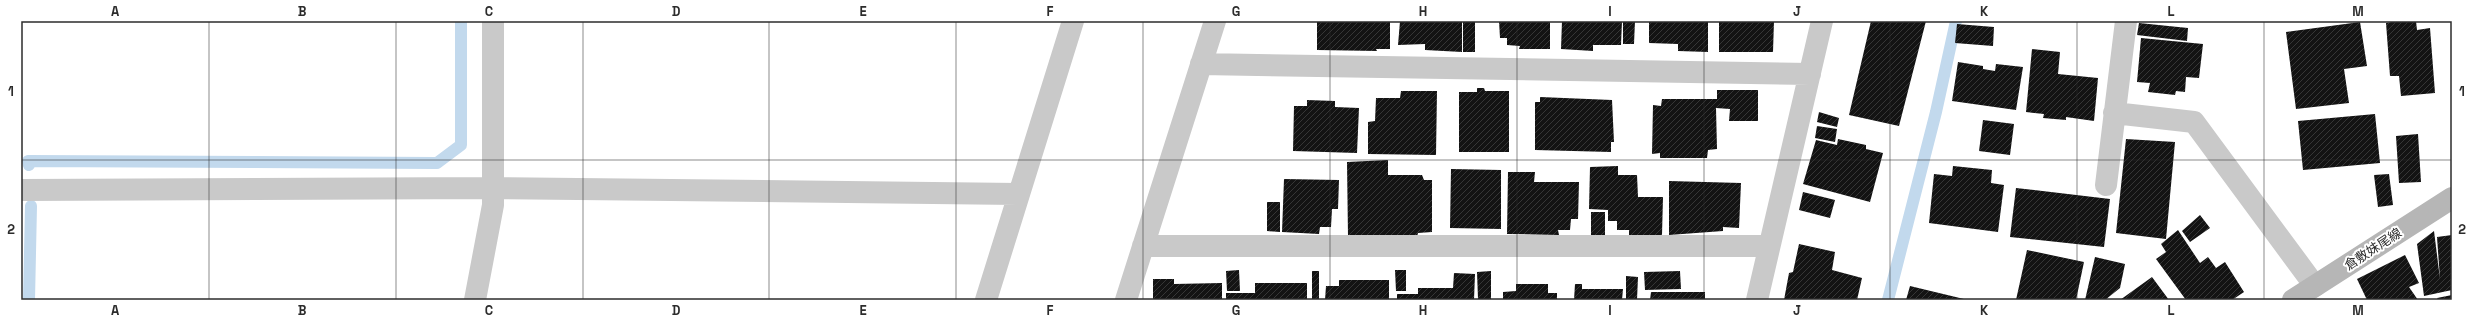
<svg xmlns="http://www.w3.org/2000/svg" width="2473" height="321" font-family="'Space Grotesk','Noto Sans JP',sans-serif">
<style>
.lines{fill:none;stroke-linecap:round;stroke-linejoin:round}
.stream{stroke:#c2d9ed;stroke-width:12}
.building{fill:url(#building-hatch)}
.street{stroke:#c9c9c9;stroke-width:22}
.secondary{stroke:#b6b6b6;stroke-width:22}
.grid{fill:none;stroke:#2c2c2c;stroke-width:1;stroke-opacity:0.55}
.labels{text-anchor:middle;dominant-baseline:central;stroke-width:4;stroke-linejoin:round;paint-order:stroke}
.street-label{font-size:13px;fill:#2c2c2c;stroke:#fff}
.neatline{fill:none;stroke:#2c2c2c;stroke-width:1.5}
.grid-label{font-size:13px;text-anchor:middle;font-weight:bold;fill:#2c2c2c}
</style>
<defs>
<pattern id="building-hatch" width="6" height="6" patternUnits="userSpaceOnUse"><rect width="6" height="6" fill="#131313"/><path d="M-1 1l2-2M0 6l6-6M5 7l2-2" fill="none" stroke="#363636"/></pattern>
</defs>
<rect width="100%" height="100%" fill="#fff"/>
<g class="lines">
<path class="stream" d="M29,165L28,161L437,163L461,145V21
M29,300L31,206
M1888,300L1936,112L1956,21"/>
</g>
<path class="building" d="M1317,21H1390V49H1376L1377,51L1317,50Z
M1400,21H1462V52L1425,50V44L1398,45Z
M1463,21H1475V52H1463Z
M1499,21H1550V49H1519L1520,46L1507,45V38H1500Z
M1562,21H1622L1621,45H1593V51L1561,49Z
M1623,21H1635L1634,44H1623Z
M1649,21H1708V52L1678,51V44L1649,43Z
M1719,21H1774L1773,52H1719Z
M1871,21H1926L1899,126L1849,115Z
M2396,21H2416L2417,30L2430,28L2435,93L2401,96L2399,76H2390L2386,23Z
M2360,22L2367,66L2344,69L2349,103L2296,109L2286,32Z
M2139,23L2188,28L2187,41L2137,35Z
M1957,24L1994,27L1993,46L1955,43Z
M2141,38L2203,44L2199,78L2186,77L2185,92L2176,91L2175,95L2148,92L2150,83L2137,82Z
M2032,49L2060,52L2058,74L2098,78L2094,121L2066,117V120L2043,118L2044,114L2026,112Z
M1958,62L1983,66V69L1995,71L1996,64L2023,67L2016,110L1952,101Z
M1477,88H1484L1485,91H1509V152H1459V92H1477Z
M1717,90H1758V121H1729L1730,109L1716,108L1717,149L1708,150L1707,158H1660V153L1652,154L1653,105L1661,106L1662,99H1717Z
M1401,91H1437L1436,155L1368,154V122L1375,121L1376,98H1400Z
M1540,97L1612,100L1614,142H1611V152L1535,150V102H1540Z
M1307,100L1335,101V107L1359,108L1357,153L1293,151L1294,106H1307Z
M1819,112L1839,118L1837,127L1817,122Z
M2375,114L2380,163L2303,170L2298,121Z
M1983,120L2014,124L2010,155L1979,151Z
M1817,126L1837,129L1835,142L1815,138Z
M2418,134L2421,182L2399,183L2396,136Z
M1838,139L1866,145V149L1883,153L1870,202L1803,184L1816,140L1837,145Z
M2126,139L2175,142L2166,239L2116,233Z
M1388,160V175H1422L1424,180H1432V232L1418,233L1417,237H1348L1347,162Z
M1618,166V175H1637L1638,197H1663L1662,235H1629V230H1617V221H1608V210L1589,209L1590,167Z
M1953,166L1992,170L1991,183L2004,185L1998,232L1929,223L1934,174L1952,176Z
M1451,169L1501,170V229L1450,228Z
M1508,172H1535L1534,182H1579L1578,219H1571L1570,230H1558L1559,235L1507,234Z
M2389,174L2393,205L2378,207L2374,175Z
M1284,179L1339,180L1338,209H1332L1331,227H1320L1319,234L1282,232Z
M1669,181L1741,183L1739,228L1723,227V231L1669,235Z
M2016,188L2110,199L2104,247L2010,237Z
M1803,192L1835,200L1830,218L1799,210Z
M1267,202H1280V232L1267,231Z
M1591,212H1605V236H1591Z
M2200,215L2210,228L2190,242L2182,231Z
M2178,230L2200,263L2208,257L2216,268L2225,262L2244,292L2232,300H2186L2156,259L2166,252L2161,244Z
M2434,231L2440,279L2437,237L2452,235V290L2424,296L2417,244Z
M1799,244L1835,252L1832,270L1862,278L1857,300H1784L1789,273L1793,272Z
M2027,250L2084,262L2076,300H2016Z
M2405,255L2419,283L2409,287L2418,300H2367L2357,279Z
M2095,257L2125,264L2120,288L2105,300H2085Z
M1239,270L1240,291H1227L1226,271Z
M1395,270H1406V291H1396Z
M1312,271H1319V300H1312Z
M1491,271V299H1478L1477,272Z
M1680,271L1681,289L1645,290L1644,272Z
M1454,273L1475,274L1474,300H1397V294H1418V288H1453Z
M1626,276L1638,277L1637,300H1626Z
M2152,277L2169,300H2120Z
M1153,279H1174V284L1222,283V300H1153Z
M1339,280H1389V300H1325L1326,286H1339Z
M1255,283H1307V300H1226V293H1255Z
M1516,284H1548V293H1557V300H1503V292L1516,291Z
M1575,284H1582V289H1623L1622,300H1574Z
M1910,286L1964,299V300H1906Z
M1651,292H1705V300H1650Z
M2452,295V300H2438L2437,298Z"/>
<g class="lines">
<path class="street" d="M1201,64L1810,74
M2114,113L2194,122L2315,286
M2106,185L2126,21
M21,190L493,188L1019,194
M1143,246H1769
M475,300L493,205V21
M986,300L1073,21
M1126,300L1215,21
M1757,300L1822,21"/>
<path class="secondary" d="M2293,300L2452,198"/>
</g>
<path class="grid" d="M209,21V300M396,21V300M583,21V300M769,21V300M956,21V300M1143,21V300M1330,21V300M1517,21V300M1704,21V300M1890,21V300M2077,21V300M2264,21V300M21,160H2452"/>
<g class="labels">
<g class="street-label">
<text transform="translate(2373 249) rotate(-33)">倉敷妹尾線</text>
</g>
</g>
<rect width="2473" height="321" fill="none" stroke="#ffffff" stroke-width="44"/>
<rect x="22" y="22" width="2429" height="277" class="neatline"/>
<g class="grid-label">
<text x="115" y="16">A</text>
<text x="302" y="16">B</text>
<text x="489" y="16">C</text>
<text x="676" y="16">D</text>
<text x="863" y="16">E</text>
<text x="1050" y="16">F</text>
<text x="1236" y="16">G</text>
<text x="1423" y="16">H</text>
<text x="1610" y="16">I</text>
<text x="1797" y="16">J</text>
<text x="1984" y="16">K</text>
<text x="2171" y="16">L</text>
<text x="2358" y="16">M</text>
<text x="11" y="96">1</text>
<text x="2462" y="96">1</text>
<text x="11" y="234">2</text>
<text x="2462" y="234">2</text>
<text x="115" y="315">A</text>
<text x="302" y="315">B</text>
<text x="489" y="315">C</text>
<text x="676" y="315">D</text>
<text x="863" y="315">E</text>
<text x="1050" y="315">F</text>
<text x="1236" y="315">G</text>
<text x="1423" y="315">H</text>
<text x="1610" y="315">I</text>
<text x="1797" y="315">J</text>
<text x="1984" y="315">K</text>
<text x="2171" y="315">L</text>
<text x="2358" y="315">M</text>
</g>
</svg>
